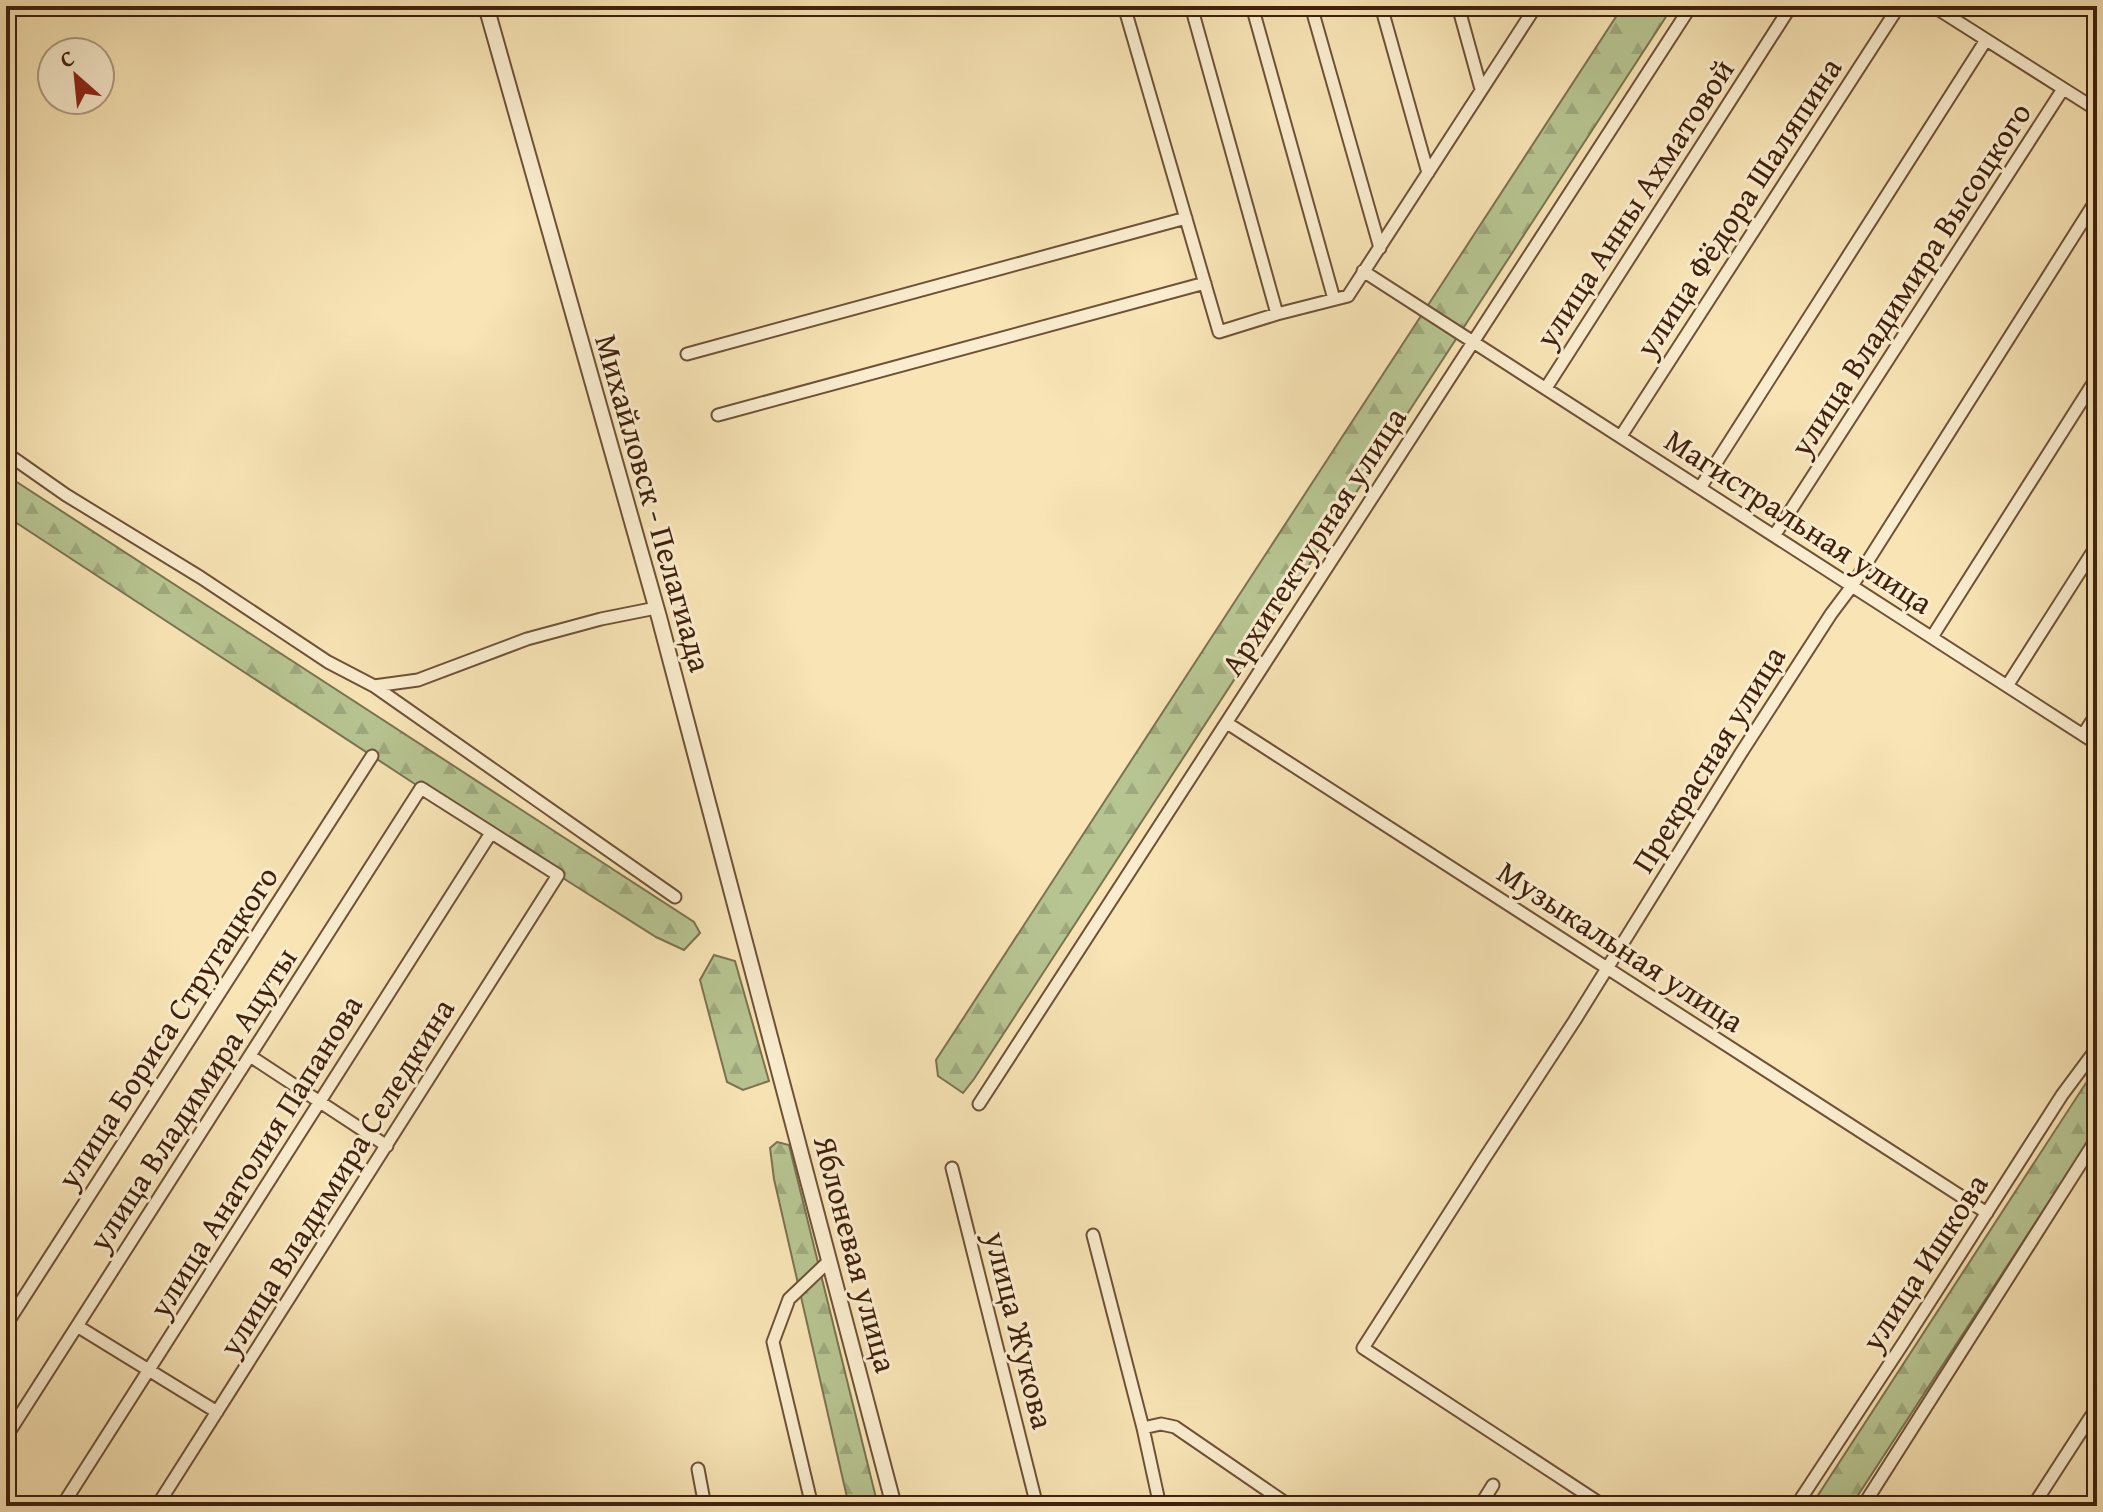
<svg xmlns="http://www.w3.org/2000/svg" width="2103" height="1512" font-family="'Gentium Book Plus',serif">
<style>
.forest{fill:url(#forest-firs);stroke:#7c7250;stroke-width:2}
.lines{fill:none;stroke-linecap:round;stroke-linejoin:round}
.minor-casing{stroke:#6e5137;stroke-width:15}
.tertiary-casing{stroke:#6e5137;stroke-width:18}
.minor{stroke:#faedcf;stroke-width:11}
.tertiary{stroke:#faedcf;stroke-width:14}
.labels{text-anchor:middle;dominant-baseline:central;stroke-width:6;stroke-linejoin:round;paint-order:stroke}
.street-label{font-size:32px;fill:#40200d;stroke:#faedcf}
</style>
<defs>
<pattern id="forest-firs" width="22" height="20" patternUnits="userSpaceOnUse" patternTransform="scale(2)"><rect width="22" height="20" fill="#b7c592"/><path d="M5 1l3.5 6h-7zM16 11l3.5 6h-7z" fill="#9ea97d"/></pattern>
</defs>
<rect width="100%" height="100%" fill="#f8e4b5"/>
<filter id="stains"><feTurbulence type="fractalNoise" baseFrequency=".0025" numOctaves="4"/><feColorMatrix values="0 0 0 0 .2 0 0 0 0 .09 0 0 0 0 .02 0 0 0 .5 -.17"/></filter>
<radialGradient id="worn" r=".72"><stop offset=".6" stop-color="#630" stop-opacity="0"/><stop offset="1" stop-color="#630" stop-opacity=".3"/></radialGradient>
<path class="forest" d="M1623,6H1673L974,1079L963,1093L938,1076L936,1060Z
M6,475L694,922L700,933L684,950L656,937L421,788L6,516Z
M714,955L735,961L769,1081L743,1090L727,1082L700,980Z
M2097,1066V1128L1851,1506H1811Z
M777,1142L789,1145L878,1506H849L774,1179L770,1148Z"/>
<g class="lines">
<g class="minor-casing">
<path id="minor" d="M1124,6L1219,332L1277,314L1348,296L1536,6
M1191,6L1277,314
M1252,6L1334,299
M1311,6L1380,248
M1381,6L1428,173
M1458,6L1481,89
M1933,6L2097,110
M1363,271L2097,744
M687,354L1186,218
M1546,388L1791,6
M718,415L1205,283
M1621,436L1899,6
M6,453L66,495L200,577L328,662L374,686L418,680L527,639L601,619L656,608
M1700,488L1986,40
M1774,536L2063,89
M1932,637L2097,377
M374,686L675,897
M2007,686L2097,545
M1227,723L1987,1213
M2083,735L2097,713
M250,1056L387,1146
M979,1104L1691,6
M952,1168L1037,1506
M1093,1235L1143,1428L1160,1506
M6,1325L372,756
M77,1326L217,1412
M1143,1428L1161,1424L1175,1427L1290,1506
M6,1437L421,788L558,875L157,1506
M698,1469L705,1506
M62,1506L491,833
M812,1506L773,1342L789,1299L829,1261
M1480,1506L1493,1485
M1604,1506L1363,1348L1482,1162L1575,1020L1741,753L1831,614L1852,586L2097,199
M1796,1506L1904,1342L2062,1095L2097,1048
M1863,1506L2097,1138
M2033,1506L2097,1407"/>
</g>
<g class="tertiary-casing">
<path id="tertiary" d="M486,6L659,617L894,1506"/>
</g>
<use href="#minor" class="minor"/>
<use href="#tertiary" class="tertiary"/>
</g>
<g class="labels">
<g class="street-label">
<text transform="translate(1634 203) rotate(-57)">улица Анны Ахматовой</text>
<text transform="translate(1738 207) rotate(-57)">улица Фёдора Шаляпина</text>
<text transform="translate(1910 279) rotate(-57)">улица Владимира Высоцкого</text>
<text transform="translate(654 503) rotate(74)">Михайловск - Пелагиада</text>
<text transform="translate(1799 521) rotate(33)">Магистральная улица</text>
<text transform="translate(1313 541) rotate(-57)">Архитектурная улица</text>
<text transform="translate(1708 759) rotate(-58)">Прекрасная улица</text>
<text transform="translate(1621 946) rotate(33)">Музыкальная улица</text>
<text transform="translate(167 1027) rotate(-57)">улица Бориса Стругацкого</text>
<text transform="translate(192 1099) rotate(-57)">улица Владимира Ацуты</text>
<text transform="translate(255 1156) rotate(-58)">улица Анатолия Папанова</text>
<text transform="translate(336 1177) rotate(-58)">улица Владимира Селедкина</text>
<text transform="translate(856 1254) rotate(75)">Яблоневая улица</text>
<text transform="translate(1924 1262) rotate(-57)">улица Ишкова</text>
<text transform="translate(1020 1330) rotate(76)">улица Жукова</text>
</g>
</g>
<rect width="2103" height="1512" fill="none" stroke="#f8e4b5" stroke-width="32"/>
<rect x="8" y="8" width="2087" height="1496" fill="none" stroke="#40200d" stroke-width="4"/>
<rect x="16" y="16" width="2071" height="1480" fill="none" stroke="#40200d" stroke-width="2"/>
<g transform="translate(76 76) rotate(333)"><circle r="38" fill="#faedcf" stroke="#b09b81" stroke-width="2"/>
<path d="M0-6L14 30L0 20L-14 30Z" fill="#8f2418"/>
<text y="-12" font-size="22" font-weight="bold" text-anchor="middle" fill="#40200d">С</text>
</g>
<rect width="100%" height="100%" filter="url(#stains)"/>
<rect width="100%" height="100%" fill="url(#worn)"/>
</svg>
